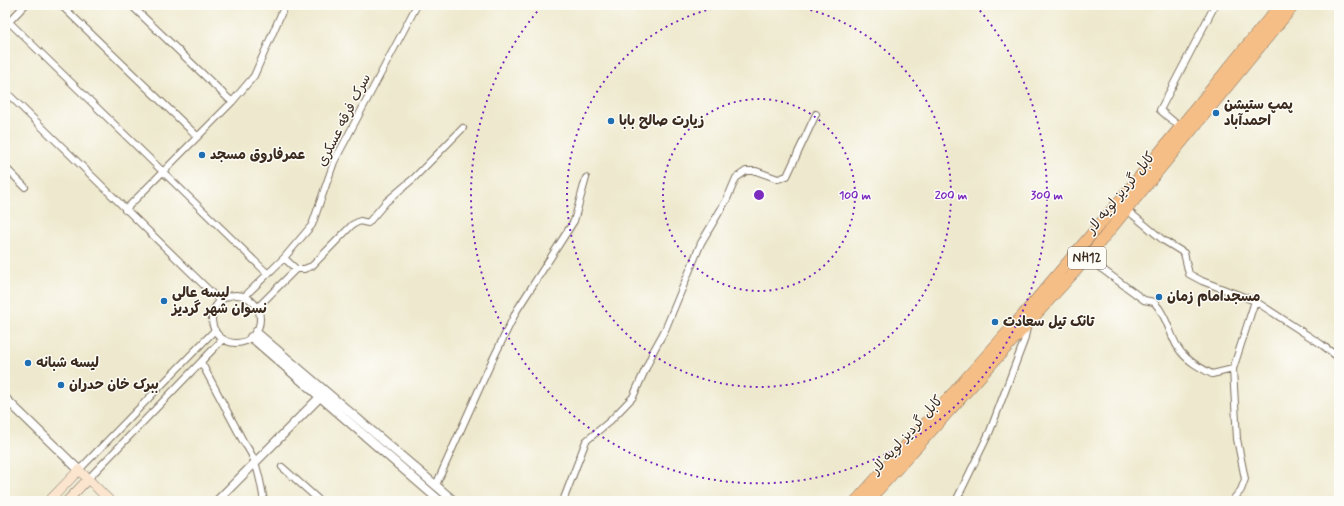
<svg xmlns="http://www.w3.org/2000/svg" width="1344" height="506" font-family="Mynerve,'Playpen Sans Arabic',sans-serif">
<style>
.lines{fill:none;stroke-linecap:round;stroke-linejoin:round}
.minor-casing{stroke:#7a6d5c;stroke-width:8}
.tertiary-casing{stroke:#7a6d5c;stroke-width:10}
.secondary-casing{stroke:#7a6d5c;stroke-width:10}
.trunk-casing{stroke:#7a6d5c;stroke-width:12}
.minor{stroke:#fff;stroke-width:6}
.tertiary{stroke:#fff;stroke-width:8}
.secondary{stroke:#fbe5cf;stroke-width:9}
.trunk{stroke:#f6be87;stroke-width:11}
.ring{fill:none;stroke:#7b2cbf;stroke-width:2;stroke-dasharray:2 4}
.poi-dot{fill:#1f6fb2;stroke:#fdfcf7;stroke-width:1.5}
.labels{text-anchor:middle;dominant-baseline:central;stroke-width:3;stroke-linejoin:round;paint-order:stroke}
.shield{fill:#fdfcf7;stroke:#75695f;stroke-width:1}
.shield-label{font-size:13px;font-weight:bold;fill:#3b2a1e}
.poi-label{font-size:14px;font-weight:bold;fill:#3b2a1e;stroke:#fdfcf7;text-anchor:start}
.street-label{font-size:14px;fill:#3b2a1e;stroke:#fdfcf7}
.centre{fill:#7b2cbf;stroke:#fdfcf7;stroke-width:2}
.ring-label{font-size:12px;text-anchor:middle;font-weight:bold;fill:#7b2cbf;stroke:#fdfcf7;stroke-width:3;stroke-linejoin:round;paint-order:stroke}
</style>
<rect width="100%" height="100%" fill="#fdfcf7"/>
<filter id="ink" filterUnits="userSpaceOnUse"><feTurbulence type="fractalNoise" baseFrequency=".025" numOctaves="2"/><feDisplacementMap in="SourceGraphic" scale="8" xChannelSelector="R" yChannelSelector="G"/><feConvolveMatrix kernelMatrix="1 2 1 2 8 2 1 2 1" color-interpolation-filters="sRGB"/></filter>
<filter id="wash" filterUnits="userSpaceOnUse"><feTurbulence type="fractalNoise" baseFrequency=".012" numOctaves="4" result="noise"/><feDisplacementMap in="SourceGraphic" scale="16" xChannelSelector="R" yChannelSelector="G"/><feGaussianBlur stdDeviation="0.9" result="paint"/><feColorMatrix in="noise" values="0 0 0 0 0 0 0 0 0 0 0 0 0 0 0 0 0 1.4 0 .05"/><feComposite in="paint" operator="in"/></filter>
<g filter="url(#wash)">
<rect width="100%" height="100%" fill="#eee9ce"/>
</g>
<g filter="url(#ink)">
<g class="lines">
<g class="minor-casing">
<path id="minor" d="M61,5L197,136
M131,5L232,102
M5,18L268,274
M5,26L25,5
M5,91L220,301
M1180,127L1160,110L1215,5
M5,167L25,187
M125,210L232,102L254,76L285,5
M1127,210L1163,240L1184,253L1189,274L1202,281L1255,301L1321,344L1339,358
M1087,258L1144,300L1154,302C1169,318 1170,339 1181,352C1189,362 1201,368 1212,374L1233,369
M296,269H304L312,266L352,225L360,221L368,223L386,202L414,178L463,128
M212 319a24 24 0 1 1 48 0a24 24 0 1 1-48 0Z
M244,297L284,258L312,225L334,162L417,5
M257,308L296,269L284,258
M201,362L243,441C257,459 260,479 264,501
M282,467L320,501
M79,470L215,330
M88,479L223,339
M436,485L490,365L517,310L574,221L586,178
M563,501L586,441L610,421L633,397L654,350L665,330L701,243L727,199L736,178L746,171H756L778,179L787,176L816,114
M956,501L990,431L1024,341L1027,328
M1232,501L1241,490L1245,479L1237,439L1233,369L1255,301"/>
</g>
<g class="tertiary-casing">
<path id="tertiary" d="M256,332L454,501
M251,337L440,501
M5,398L79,470
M217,501L320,397"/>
</g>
<g class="secondary-casing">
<path id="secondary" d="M49,501L79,470L110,501
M67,501L88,479"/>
</g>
<g class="trunk-casing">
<path id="trunk" d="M856,501L1023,315L1123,197L1280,5
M868,501L1087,258L1294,5"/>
</g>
<use href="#minor" class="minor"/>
<use href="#tertiary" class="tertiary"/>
<use href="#secondary" class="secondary"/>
<use href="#trunk" class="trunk"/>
</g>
</g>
<g class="ring">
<circle cx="759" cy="195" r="96"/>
<path d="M787 5A192 192 0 1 1 731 5"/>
<path d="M976 6A288 288 0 1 1 542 6"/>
</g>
<g class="poi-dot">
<circle cx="1216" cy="113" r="4"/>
<circle cx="611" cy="121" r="4"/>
<circle cx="202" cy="155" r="4"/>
<circle cx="1159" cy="297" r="4"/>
<circle cx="164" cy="301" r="4"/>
<circle cx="995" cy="322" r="4"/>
<circle cx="28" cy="363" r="4"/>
<circle cx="61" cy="385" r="4"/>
</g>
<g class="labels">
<rect class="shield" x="1068" y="247" width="38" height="22" rx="3"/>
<g class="shield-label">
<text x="1087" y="258">NH12</text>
</g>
<g class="poi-label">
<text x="1224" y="105">پمپ ستیشن<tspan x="1224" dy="16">احمدآباد</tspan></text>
<text x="619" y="121">زیارت صالح بابا</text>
<text x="210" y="155">عمرفاروق مسجد</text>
<text x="172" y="293">لیسه عالی<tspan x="172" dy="16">نسوان شهر گردیز</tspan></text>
<text x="1167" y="297">مسجدامام زمان</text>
<text x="1003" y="322">تانک تیل سعادت</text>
<text x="36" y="363">لیسه شبانه</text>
<text x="69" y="385">ببرک خان حدران</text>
</g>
<g class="street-label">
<text transform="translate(344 120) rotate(-63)">سرک فرقه عسکری</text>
<text transform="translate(1121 193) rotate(-51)">کابل گردیز لویه لار</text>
<text transform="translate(907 435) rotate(-48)">کابل گردیز لویه لار</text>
</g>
</g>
<circle cx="759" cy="195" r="6" class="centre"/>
<g class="ring-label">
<text x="855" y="199">100 m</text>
<text x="951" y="199">200 m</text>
<text x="1047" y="199">300 m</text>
</g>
<rect width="1344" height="506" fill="none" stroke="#fdfcf7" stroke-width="20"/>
</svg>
